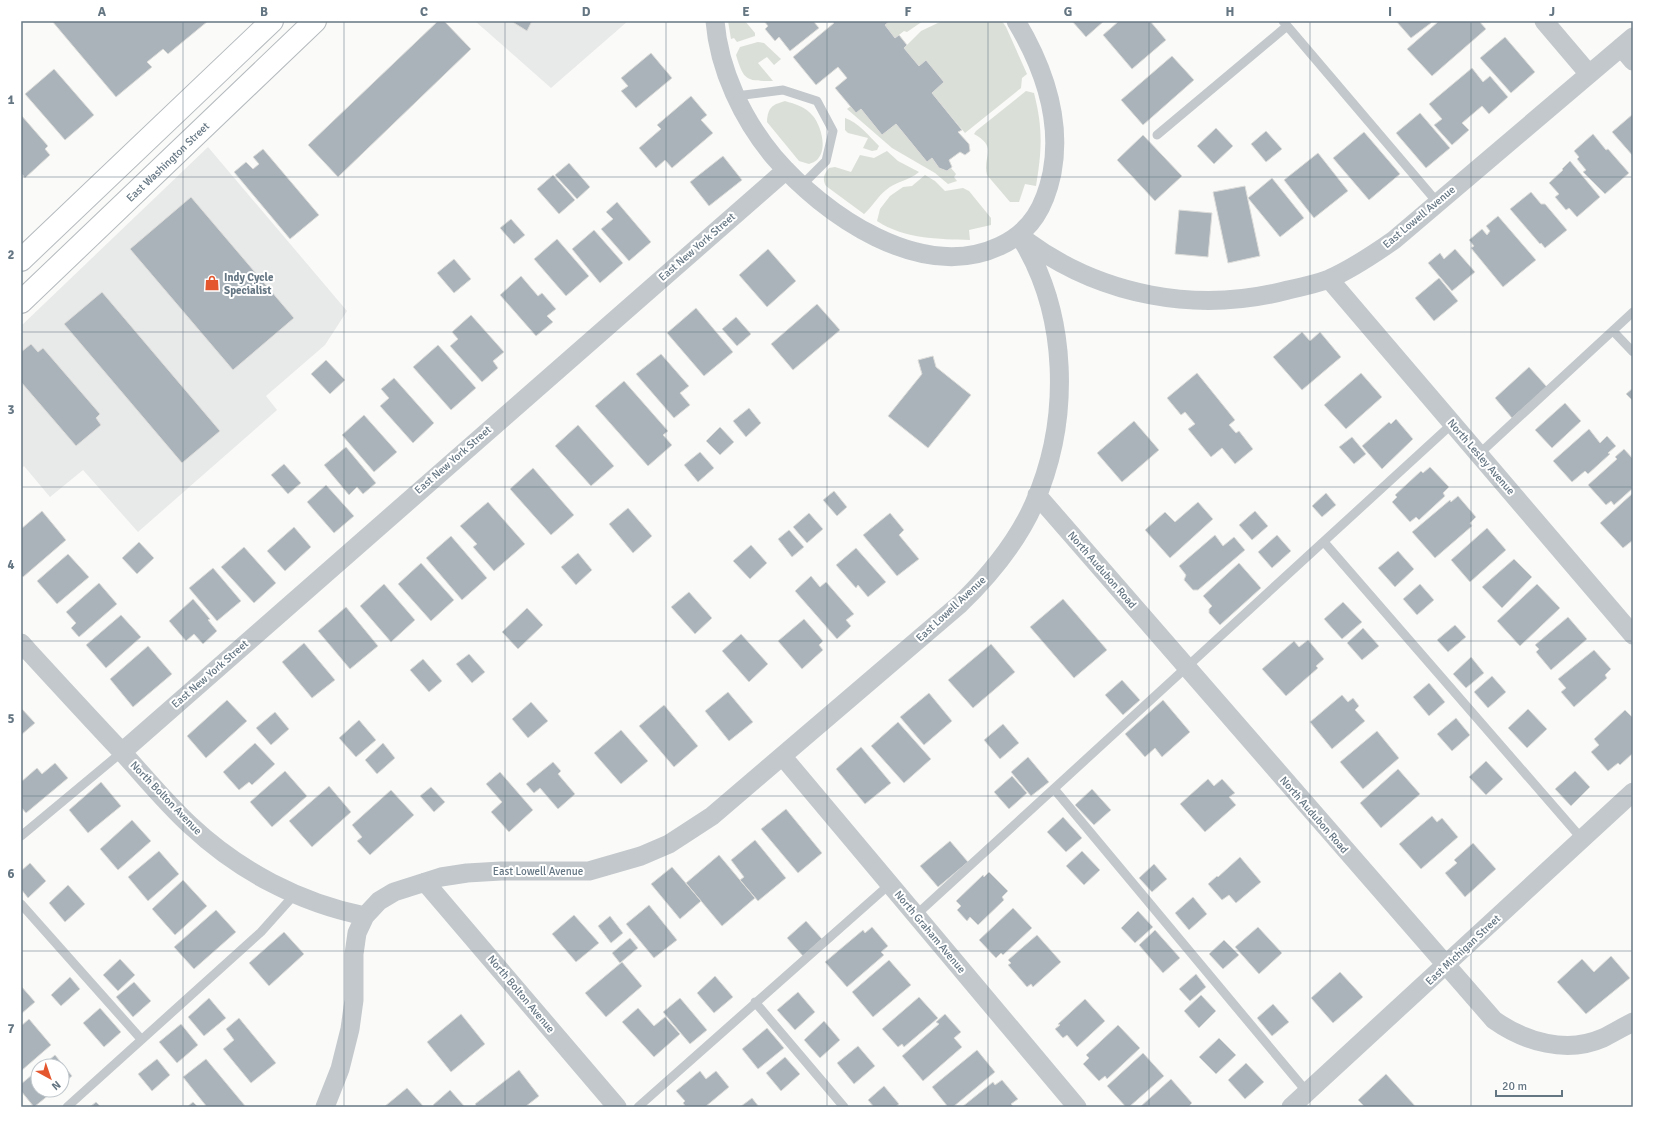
<svg xmlns="http://www.w3.org/2000/svg" width="1654" height="1128" font-family="Signika,sans-serif">
<style>
.built{fill:#e8e9e9}
.green{fill:#dadfd7}
.building{fill:#aab3b9;stroke:#dcdcda}
.lines{fill:none;stroke-linecap:round;stroke-linejoin:round}
.primary-casing{stroke:#b5babe;stroke-width:24}
.service{stroke:#c3c8cc;stroke-width:9}
.minor{stroke:#c3c8cc;stroke-width:19}
.primary{stroke:#fff;stroke-width:22}
.grid{fill:none;stroke:#657683;stroke-width:1;stroke-opacity:0.55}
.labels{text-anchor:middle;dominant-baseline:central;stroke-width:4;stroke-linejoin:round;paint-order:stroke}
.street-label{font-size:11px;fill:#657683;stroke:#fff}
.poi-label{font-size:11px;font-weight:bold;fill:#657683;stroke:#fff;text-anchor:start}
.neatline{fill:none;stroke:#657683;stroke-width:1.5}
.grid-label{font-size:13px;text-anchor:middle;font-weight:bold;fill:#657683}
</style>
<rect width="100%" height="100%" fill="#fafaf8"/>
<path class="built" d="M475,21H628L551,88Z
M208,147L347,311L325,345L266,396L277,410L138,532L83,470L50,497L24,466L21,469V326Z"/>
<path class="green" d="M728,21H745L755,33V36L737,42L734,38L731,39Z
M890,21H923L907,32L904,31L895,38L885,25Z
M942,21H1002L1006,27L1027,74L1022,78L1021,88L965,133L932,93L944,82L926,60L919,66L904,48L921,31Z
M758,42L764,43L781,59L774,65L767,57L758,63L773,81C746,81 744,81 736,55L740,47Z
M1026,91L1034,93C1043,128 1042,150 1036,186L1025,184L1019,202H1010L987,175C982,156 999,148 974,134L976,131Z
M785,101C795,104 806,107 813,116C821,126 828,149 817,160C815,162 811,163 809,164L799,161L767,122C768,107 772,105 785,101Z
M851,106L856,113L861,109L882,135L896,124L927,162L932,158L939,168L947,171L951,168L956,174L954,177L957,181L948,184L935,173L892,148L847,109Z
M845,118C858,122 869,136 879,146L877,150L872,151L863,148L868,138L848,133L845,130Z
M887,151L898,161L919,172C909,181 896,181 886,190C878,196 872,207 864,214L826,186C822,179 824,174 829,168L835,167L851,172L860,155L874,158Z
M925,175L935,181L945,191L963,188L969,191L991,218V225L969,230L970,240C939,239 904,239 877,221L880,209L890,196L903,187L912,186Z"/>
<path class="building" d="M52,21H208L168,54L163,49L147,62L152,67L116,97Z
M438,21H444L471,49L338,177L308,145Z
M511,21H532L527,31Z
M764,21H815L814,22L819,28L790,51L779,37L775,41L765,29L768,26Z
M832,21H890L885,25L895,38L899,35L907,45L904,48L919,66L926,60L944,82L932,93L962,130L958,132L969,144L970,151L965,155L960,152L949,160L952,167L947,171L939,168L932,158L927,162L896,124L882,135L861,109L856,113L835,88L847,78L838,67L816,85L793,57L834,23Z
M1072,21H1104L1086,37Z
M1119,21H1150L1166,40L1132,69L1103,35Z
M1396,21H1431V23L1411,38Z
M1439,21H1479L1486,29L1432,76L1407,49Z
M1505,37L1535,72L1511,93L1480,58Z
M651,53L672,78L636,108L621,91L628,86L621,78Z
M1172,56L1194,80L1143,125L1121,100Z
M1472,68L1483,82L1490,76L1508,97L1489,114L1482,106L1462,123L1469,130L1452,145L1434,125L1442,119L1429,104Z
M54,69L94,115L65,140L25,94Z
M691,96L707,115L701,120L713,133L672,168L665,160L656,168L639,148L661,129L657,125Z
M1420,113L1450,148L1426,168L1396,133Z
M1633,114V156L1612,132Z
M21,115L48,146L45,149L50,155L25,178L21,173Z
M1216,128L1233,146L1214,164L1197,146Z
M1266,131L1282,149L1266,162L1251,144Z
M1364,132L1400,174L1369,200L1333,158Z
M1593,134L1606,150L1608,149L1629,173L1605,194L1583,172L1586,170L1577,159L1579,157L1574,151Z
M1143,135L1182,176L1155,201L1117,160Z
M263,149L319,215L290,239L234,172L246,162L253,169L259,164L253,157Z
M1318,153L1348,191L1314,218L1284,180Z
M723,156L742,180L709,206L690,182Z
M1570,161L1600,197L1577,217L1569,208L1566,210L1555,197L1559,194L1549,183L1563,170L1562,169Z
M569,163L590,187L577,199L555,175Z
M553,175L575,200L559,214L537,189Z
M1272,178L1304,218L1280,237L1248,198Z
M1245,186L1260,256L1228,263L1213,192Z
M1531,192L1541,204H1545L1567,230L1545,248L1541,243L1540,244L1510,209Z
M191,197L294,318L233,370L130,249Z
M617,202L651,242L629,261L601,229L613,219L606,212Z
M1179,210L1212,213L1208,257L1175,254Z
M1498,216L1536,260L1503,287L1471,248L1474,246L1469,240L1482,229L1487,235L1490,231L1486,226Z
M511,219L525,235L514,244L500,228Z
M594,230L623,263L600,283L572,249Z
M557,239L589,276L566,296L534,259Z
M768,249L796,281L767,307L739,275Z
M1455,249L1475,272L1452,291L1428,263L1440,253L1444,259Z
M454,259L471,279L454,293L437,273Z
M521,276L538,296L542,293L556,309L547,316L553,322L536,336L500,295Z
M1439,278L1458,301L1434,321L1415,298Z
M102,292L220,431L182,463L64,324Z
M817,304L840,330L793,370L771,344Z
M696,308L733,352L704,376L667,333Z
M471,315L504,352L493,361L498,368L482,382L450,346L458,339L452,332Z
M736,317L751,334L737,346L722,329Z
M1302,332L1310,341L1320,332L1341,357L1302,390L1273,357Z
M31,344L38,352L43,348L100,414L96,418L101,425L76,446L21,382V352Z
M438,345L476,388L451,410L413,367Z
M661,354L689,386L680,393L690,405L674,418L636,374Z
M933,356L936,367L971,395L928,448L888,416L922,374L918,360Z
M326,360L345,380L330,394L311,374Z
M1529,367L1547,387L1512,418L1495,398Z
M1197,373L1235,420L1229,425L1236,433L1239,431L1253,449L1235,464L1222,448L1211,457L1188,429L1195,424L1185,412L1181,415L1167,398Z
M1361,373L1382,397L1346,429L1324,405Z
M394,378L434,423L413,443L380,406L389,398L381,389Z
M624,381L668,431L663,435L672,445L648,466L595,406Z
M1633,388V401L1626,394Z
M1565,403L1581,421L1552,448L1535,430Z
M749,408L761,423L746,437L733,421Z
M364,415L397,452L374,472L342,435Z
M1396,419L1413,439L1382,469L1362,446L1389,422L1391,424Z
M1134,421L1159,450L1122,482L1097,453Z
M578,425L614,466L591,486L555,446Z
M720,427L734,442L720,455L706,441Z
M1589,429L1600,443L1607,436L1616,446L1608,453L1610,454L1588,474L1585,471L1572,482L1553,461Z
M1352,437L1366,454L1354,464L1339,447Z
M346,447L376,483L363,494L357,487L349,495L324,465Z
M1624,449L1633,459V488L1614,505L1611,501L1606,505L1588,485L1617,459L1615,457Z
M700,452L714,468L698,482L684,465Z
M284,464L301,483L288,494L271,475Z
M1430,467L1449,487L1443,493L1445,496L1419,520L1416,517L1410,522L1392,502L1397,497L1395,495L1421,471L1423,473Z
M533,468L574,515L551,535L510,489Z
M326,485L354,516L334,533L307,502Z
M834,491L847,507L837,516L823,500Z
M1326,493L1336,505L1322,517L1312,506Z
M1633,493V540L1623,548L1600,523Z
M1458,496L1476,517L1470,523L1472,526L1435,558L1412,532L1450,500L1451,502Z
M488,502L525,544L494,571L473,547L477,544L460,526Z
M1198,502L1213,519L1170,558L1145,530L1165,512L1175,522Z
M628,508L652,536L633,553L609,524Z
M42,511L66,540L23,577L21,575V529Z
M1255,511L1268,526L1252,540L1239,525Z
M809,513L823,529L807,543L793,527Z
M890,513L904,530L899,535L919,559L897,576L863,535Z
M294,527L311,547L285,571L267,551Z
M1487,528L1506,550L1470,582L1451,560Z
M789,530L804,547L792,557L778,539Z
M1215,535L1223,546L1234,537L1245,550L1198,590H1193L1184,580L1186,575L1179,566Z
M1277,535L1291,551L1272,568L1258,552Z
M451,536L487,578L462,600L426,558Z
M139,542L154,558L137,574L122,558Z
M751,545L767,563L750,579L733,561Z
M244,547L276,583L254,603L221,567Z
M856,548L886,582L868,597L858,585L856,588L836,565Z
M1398,551L1414,569L1395,587L1378,568Z
M578,553L592,570L576,585L561,567Z
M68,554L89,577L57,604L37,581Z
M1514,559L1532,577L1502,608L1482,587Z
M421,563L454,600L431,621L398,584Z
M1239,563L1261,588L1220,625L1209,613V609L1212,606L1203,596Z
M213,568L241,601L217,621L189,588Z
M811,576L820,587L826,582L854,614L846,620L851,626L837,639L795,591Z
M99,583L117,604L79,637L71,628L76,623L66,612Z
M384,584L415,620L391,642L360,606Z
M1420,584L1434,600L1417,615L1403,599Z
M1537,584L1560,608L1520,646L1497,621Z
M689,592L712,618L695,634L671,607Z
M193,599L210,619L208,620L217,631L203,644L194,634L186,641L169,621Z
M1063,599L1107,650L1074,678L1030,627Z
M1343,602L1362,622L1342,639L1324,619Z
M346,607L378,646L350,669L318,631Z
M527,608L543,625L518,649L502,632Z
M121,615L141,637L106,668L86,645Z
M1568,617L1587,639L1551,670L1536,652L1539,649L1535,645Z
M804,619L823,641L819,645L823,650L802,669L778,641Z
M1455,625L1466,637L1448,652L1437,640Z
M1363,628L1379,646L1362,660L1347,643Z
M741,634L768,664L749,682L722,651Z
M1308,640L1324,659L1316,666L1318,668L1286,696L1262,669L1294,641L1299,647Z
M304,643L335,680L312,698L282,662Z
M991,644L1015,672L973,708L948,680Z
M148,646L172,674L133,707L110,679Z
M1594,650L1611,669L1605,675L1607,678L1574,707L1561,692L1566,688L1558,679Z
M469,654L485,672L472,683L456,664Z
M1471,657L1484,673L1466,688L1453,674Z
M423,659L442,681L429,692L410,670Z
M1492,676L1506,692L1488,708L1474,692Z
M1122,680L1140,700L1123,715L1105,695Z
M1429,683L1445,702L1429,716L1413,697Z
M728,692L753,722L729,741L705,711Z
M929,693L952,721L924,745L900,717Z
M1342,695L1348,702L1353,698L1359,706L1355,710L1365,721L1332,749L1310,722Z
M227,700L247,721L206,758L187,736Z
M1163,700L1190,732L1162,757L1155,748L1145,757L1125,734Z
M531,702L548,721L528,738L512,719Z
M664,705L698,746L674,767L639,726Z
M21,708L35,723L21,735Z
M1528,709L1547,729L1527,748L1508,728Z
M1625,710L1633,718V753L1620,765L1618,763L1608,771L1591,752L1599,745L1594,739Z
M275,712L289,729L271,745L256,728Z
M1456,718L1470,735L1452,751L1437,734Z
M359,720L376,740L356,757L339,738Z
M898,722L931,759L904,783L871,746Z
M1003,724L1019,743L1000,759L984,740Z
M621,730L648,761L621,784L594,753Z
M1377,731L1399,758L1363,789L1340,762Z
M255,743L275,764L252,785L249,782L239,790L223,772Z
M383,743L395,758L377,774L365,760Z
M861,747L891,783L865,804L836,769Z
M1028,757L1049,782L1031,796L1011,772Z
M1486,761L1503,779L1486,795L1469,777Z
M553,762L561,771L558,774L575,794L558,809L540,788L534,793L526,784Z
M55,763L68,778L26,813L21,807V782L37,768L42,774Z
M1398,769L1420,794L1381,828L1360,803Z
M285,771L307,796L272,827L250,802Z
M1575,771L1590,787L1571,806L1555,789Z
M500,772L533,810L509,832L491,812L502,802L486,784Z
M1012,776L1027,793L1009,809L994,792Z
M1208,779L1214,786L1222,779L1235,793L1229,797L1236,805L1205,832L1180,804Z
M101,782L121,806L88,833L69,810Z
M329,786L351,812L312,847L289,821Z
M431,787L445,802L434,812L420,796Z
M1092,789L1111,810L1094,825L1075,805Z
M391,790L414,815L370,855L357,841L362,837L352,825Z
M786,809L822,853L798,873L761,829Z
M1432,816L1437,822L1442,818L1458,837L1421,869L1399,844Z
M1063,817L1082,838L1066,852L1047,832Z
M132,820L151,841L118,870L100,849Z
M755,840L786,878L758,901L740,880L744,877L731,860Z
M950,841L968,862L938,887L920,866Z
M1473,843L1496,869L1465,897L1445,873L1457,863L1454,860Z
M159,851L179,874L148,901L128,877Z
M1082,851L1100,870L1084,885L1066,866Z
M719,855L755,898L722,926L686,883Z
M1240,857L1261,882L1236,903L1229,895L1222,900L1208,884L1217,876L1218,877Z
M30,863L46,881L28,898L21,889V871Z
M1154,864L1167,879L1152,892L1139,878Z
M672,867L701,901L680,919L651,884Z
M989,872L1008,891L1002,897L1004,900L978,925L970,917L967,921L957,910L961,906L956,901L983,875L984,877Z
M183,880L207,906L175,935L152,909Z
M68,885L85,904L65,922L49,903Z
M1193,897L1207,914L1189,930L1175,913Z
M649,905L677,940L654,958L626,924Z
M1013,908L1032,928L1003,955L1001,953L996,958L979,940Z
M216,910L236,932L194,969L174,947Z
M1138,911L1153,927L1135,943L1121,928Z
M574,915L599,943L576,962L552,934Z
M610,916L623,933L611,943L598,926Z
M806,921L822,939L803,956L787,938Z
M872,927L888,946L881,952L884,955L847,987L825,962L863,930L865,933Z
M1258,927L1282,953L1259,974L1235,947Z
M1155,930L1180,958L1163,973L1139,945Z
M284,932L304,954L269,986L249,963Z
M1037,935L1061,962L1033,987L1031,984L1027,987L1008,965L1011,963L1008,960Z
M630,938L638,948L620,963L612,953Z
M1224,940L1239,955L1223,969L1209,954Z
M1611,956L1630,978L1586,1014L1557,982L1582,959L1594,972Z
M120,959L135,975L118,991L103,975Z
M889,960L911,985L873,1017L852,992Z
M622,962L642,986L606,1017L585,993Z
M1340,972L1363,997L1333,1023L1311,998Z
M1196,974L1206,987L1190,1001L1179,989Z
M715,976L733,997L714,1013L697,993Z
M70,977L80,989L61,1006L51,995Z
M134,982L151,1001L133,1017L116,997Z
M21,986L35,1002L21,1014Z
M798,992L815,1012L795,1030L777,1010Z
M1201,995L1216,1011L1199,1028L1184,1011Z
M919,997L938,1018L904,1047L902,1044L898,1047L882,1029Z
M209,998L226,1018L204,1036L188,1017Z
M680,998L707,1030L690,1044L663,1012Z
M1085,999L1105,1021L1077,1047L1067,1035L1063,1038L1055,1029L1060,1025L1058,1024Z
M1273,1004L1289,1022L1272,1036L1257,1018Z
M100,1008L121,1032L104,1047L83,1023Z
M638,1008L654,1026L665,1017L680,1034L654,1057L622,1022Z
M461,1014L485,1044L451,1072L427,1042Z
M945,1014L961,1032L954,1038L962,1047L923,1081L902,1056L939,1024L936,1022Z
M239,1018L276,1063L251,1083L223,1049L234,1040L226,1029Z
M29,1019L51,1045L21,1071V1026Z
M824,1021L840,1040L820,1058L804,1040Z
M181,1024L198,1045L177,1063L159,1042Z
M1118,1025L1140,1048L1107,1079L1105,1076L1099,1081L1083,1064L1089,1058L1086,1055Z
M767,1028L784,1048L758,1069L742,1049Z
M1219,1038L1236,1055L1216,1074L1199,1057Z
M858,1046L875,1066L854,1084L837,1063Z
M977,1050L995,1072L953,1107H948L932,1087Z
M1143,1053L1164,1076L1129,1107H1126L1107,1086Z
M55,1055L72,1076L62,1084V1066H42Z
M785,1057L800,1074L781,1091L766,1073Z
M157,1059L170,1075L152,1091L138,1074Z
M206,1059L246,1107H207L183,1077Z
M1246,1063L1264,1082L1245,1099L1228,1080Z
M38,1070V1090H55L34,1107L21,1091V1084Z
M519,1070L539,1096L525,1107H477L475,1104Z
M700,1071L706,1079L716,1071L729,1087L705,1107H686L683,1103L685,1101L676,1091Z
M1386,1074L1416,1107H1365L1358,1100Z
M1171,1079L1192,1103L1188,1107H1140Z
M1002,1080L1018,1099L1011,1104L1014,1107H962L993,1082L995,1085Z
M884,1086L899,1104L895,1107H874L868,1100Z
M407,1088L424,1107H384Z
M450,1090L465,1107H435L433,1105Z
M752,1098L759,1107H740Z
M96,1102L101,1107H90Z
M193,1102L198,1107H187Z"/>
<g class="lines">
<g class="primary-casing">
<g id="primary">
<path d="M21,260L272,21"/>
<path id="s1" d="M21,302L315,21"/>
</g>
</g>
<path class="service" d="M1283,21L1437,202
M736,96L783,90L817,101L833,131L826,161L802,185
M1157,135L1287,26
M1613,331L1633,352
M1479,454L1633,312
M1324,542L1582,839
M1055,790L1307,1092
M21,836L122,752
M21,904L141,1039
M916,915L1452,424
M755,1002L844,1107
M67,1107L261,932L295,894
M638,1107L890,884"/>
<path class="minor" d="M715,21C719,70 743,120 774,157C824,215 921,283 1000,246C1032,231 1045,206 1052,173C1062,120 1043,66 1016,21
M1544,21L1589,74
M1621,47L1633,61
M1025,240C1101,296 1197,314 1288,290C1302,287 1316,284 1329,279C1352,269 1374,254 1394,240L1633,37
M1329,279L1633,635
M1037,495L1494,1020C1525,1042 1567,1054 1603,1038C1613,1033 1623,1027 1633,1022
M21,643C55,680 88,716 122,752C144,776 166,803 190,825C239,871 300,903 365,916
M122,752L786,170
M783,757L1077,1107
M425,882L617,1107
M325,1107L340,1069L350,1029L354,1000V954L357,933L365,916L379,901L394,892L441,877L467,873L501,871H589L641,856L669,844L712,816L960,604C990,575 1017,542 1034,504C1071,420 1069,313 1019,235
M1291,1107L1633,792"/>
<use href="#primary" class="primary"/>
</g>
<path class="grid" d="M183,21V1107M344,21V1107M505,21V1107M666,21V1107M827,21V1107M988,21V1107M1149,21V1107M1310,21V1107M1471,21V1107M21,177H1633M21,332H1633M21,487H1633M21,641H1633M21,796H1633M21,951H1633"/>
<defs>
<g id="shop-bare" transform="scale(1.2)"><path d="M-5-2.5h2.3a2.7 3.5 0 0 1 5.4 0H5L5.5 6h-11ZM-1.5-2.5h3a1.5 2.3 0 0 0-3 0Z" fill="#e4572e" stroke="#fff" stroke-width="2.5" paint-order="stroke"/></g>
</defs>
<g fill-rule="evenodd">
<use href="#shop-bare" x="212" y="283"/>
</g>
<g class="labels">
<g class="street-label">
<text stroke="none"><textPath href="#s1" startOffset="203">East Washington Street</textPath></text>
<text transform="translate(1419 217) rotate(-40)">East Lowell Avenue</text>
<text transform="translate(697 247) rotate(-41)">East New York Street</text>
<text transform="translate(1481 457) rotate(49)">North Lesley Avenue</text>
<text transform="translate(453 460) rotate(-41)">East New York Street</text>
<text transform="translate(1102 570) rotate(49)">North Audubon Road</text>
<text transform="translate(951 609) rotate(-43)">East Lowell Avenue</text>
<text transform="translate(210 674) rotate(-41)">East New York Street</text>
<text transform="translate(166 798) rotate(46)">North Bolton Avenue</text>
<text transform="translate(1314 815) rotate(49)">North Audubon Road</text>
<text x="538" y="871">East Lowell Avenue</text>
<text transform="translate(930 932) rotate(50)">North Graham Avenue</text>
<text transform="translate(1463 950) rotate(-43)">East Michigan Street</text>
<text transform="translate(521 994) rotate(50)">North Bolton Avenue</text>
</g>
<g class="poi-label">
<text x="224" y="277">Indy Cycle<tspan x="224" dy="13">Specialist</tspan></text>
</g>
</g>
<rect width="1654" height="1128" fill="none" stroke="#ffffff" stroke-width="44"/>
<g transform="translate(50 1078) rotate(140)"><circle r="19" fill="#ffffff" stroke="#c1c8cd"/>
<path d="M0-3L7 15L0 10L-7 15Z" fill="#e4572e"/>
<text y="-6" font-size="11" font-weight="bold" text-anchor="middle" fill="#657683">N</text>
</g>
<path d="M1496 1090v6h66v-6" fill="none" stroke="#657683" stroke-width="2"/>
<text x="1502" y="1090" font-size="12" fill="#657683" stroke="#ffffff" stroke-width="3" paint-order="stroke">20 m</text>
<rect x="22" y="22" width="1610" height="1084" class="neatline"/>
<g class="grid-label">
<text x="102" y="16">A</text>
<text x="264" y="16">B</text>
<text x="424" y="16">C</text>
<text x="586" y="16">D</text>
<text x="746" y="16">E</text>
<text x="908" y="16">F</text>
<text x="1068" y="16">G</text>
<text x="1230" y="16">H</text>
<text x="1390" y="16">I</text>
<text x="1552" y="16">J</text>
<text x="11" y="104">1</text>
<text x="11" y="259">2</text>
<text x="11" y="414">3</text>
<text x="11" y="569">4</text>
<text x="11" y="723">5</text>
<text x="11" y="878">6</text>
<text x="11" y="1033">7</text>
</g>
</svg>
